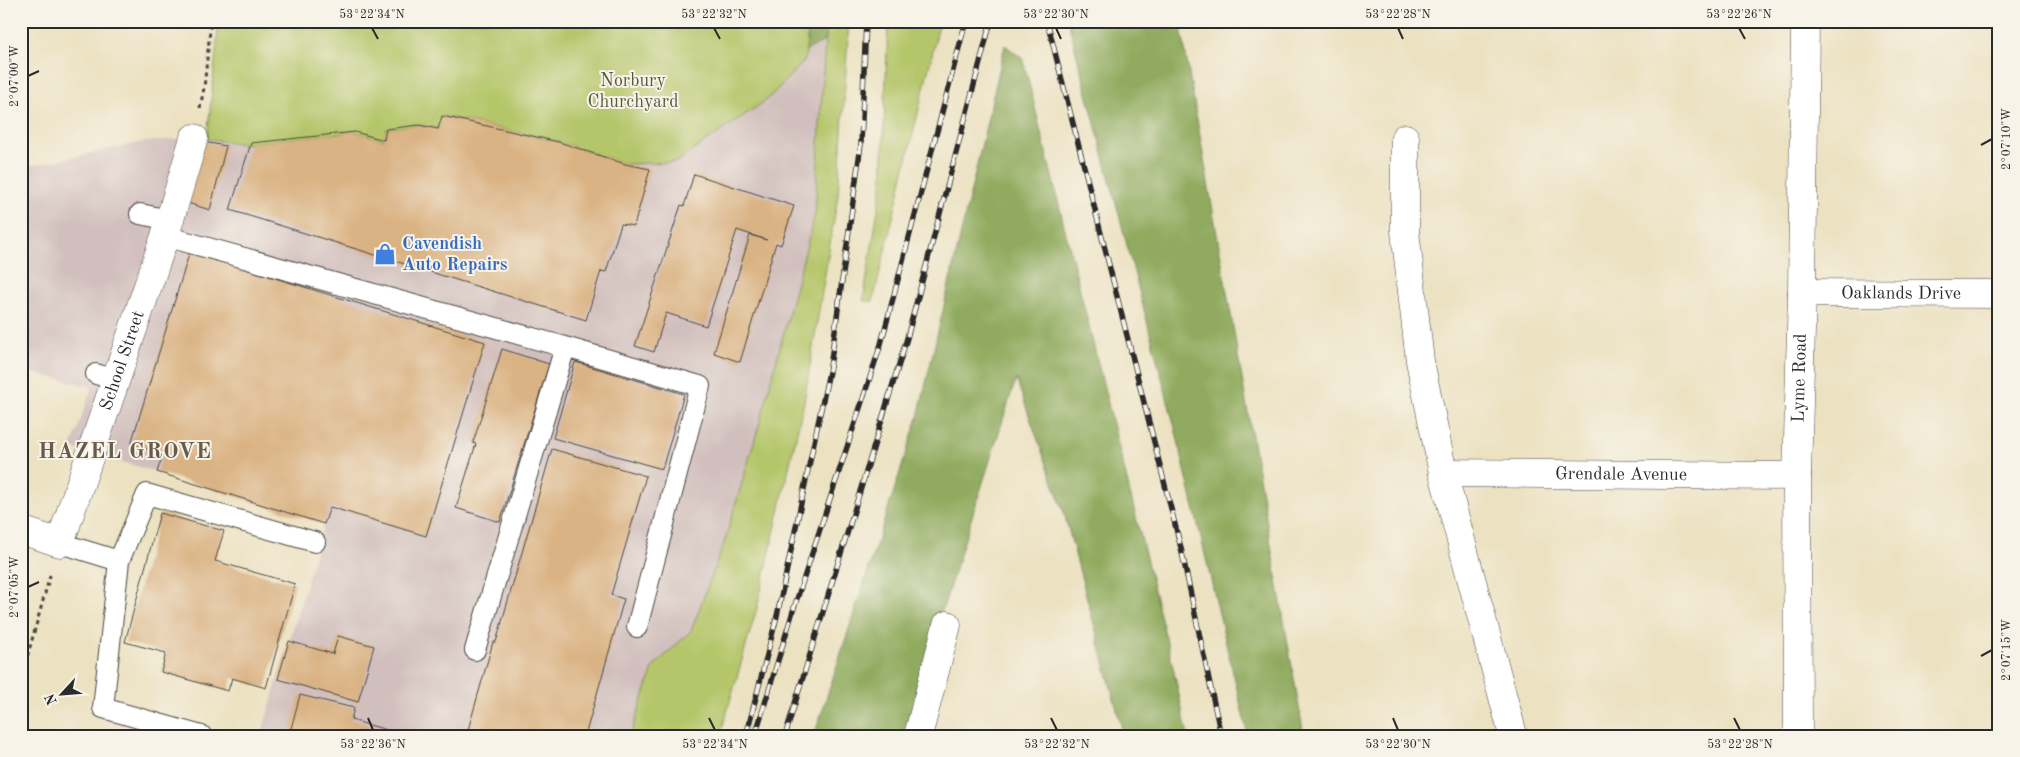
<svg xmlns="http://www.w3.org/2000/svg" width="2020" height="757" font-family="'Old Standard TT',serif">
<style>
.industrial{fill:#d1bfbd}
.green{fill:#b5c66a;stroke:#70784a}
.forest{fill:#90ab5e;stroke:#5e6b44}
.building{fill:#dab384}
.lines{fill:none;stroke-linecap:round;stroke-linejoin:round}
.service-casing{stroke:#484642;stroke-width:22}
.minor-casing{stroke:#484642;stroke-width:29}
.path{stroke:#484642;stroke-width:3;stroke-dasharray:4 4;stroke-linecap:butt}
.service{stroke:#fff;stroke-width:20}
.minor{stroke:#fff;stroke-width:28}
.rail-casing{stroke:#2b2b2b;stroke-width:5.5}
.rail{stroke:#f7f3e8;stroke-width:4;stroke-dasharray:11;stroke-linecap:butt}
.ticks{fill:none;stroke:#2b2b2b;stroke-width:2}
.labels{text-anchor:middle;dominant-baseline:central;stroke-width:4;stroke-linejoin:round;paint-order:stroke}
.park-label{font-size:18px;fill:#545a3e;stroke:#f7f3e8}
.shop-label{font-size:18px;font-weight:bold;fill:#366cbe;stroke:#f7f3e8;text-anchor:start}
.street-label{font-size:18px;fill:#2b2b2b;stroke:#f7f3e8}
.district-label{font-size:22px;font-weight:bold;letter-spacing:1px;fill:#685b4a;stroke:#f7f3e8}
.neatline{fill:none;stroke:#2b2b2b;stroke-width:2}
.ticks-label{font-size:12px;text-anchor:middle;fill:#2b2b2b}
</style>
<rect width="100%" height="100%" fill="#f7f3e8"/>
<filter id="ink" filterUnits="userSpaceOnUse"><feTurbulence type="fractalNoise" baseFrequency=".02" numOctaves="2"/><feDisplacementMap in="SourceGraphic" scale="10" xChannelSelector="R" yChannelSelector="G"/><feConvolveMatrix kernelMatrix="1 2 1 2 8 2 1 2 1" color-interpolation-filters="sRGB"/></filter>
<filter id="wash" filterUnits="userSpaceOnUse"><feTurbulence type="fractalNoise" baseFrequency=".0096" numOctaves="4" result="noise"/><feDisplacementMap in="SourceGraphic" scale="20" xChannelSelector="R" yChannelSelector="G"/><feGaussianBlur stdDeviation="1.12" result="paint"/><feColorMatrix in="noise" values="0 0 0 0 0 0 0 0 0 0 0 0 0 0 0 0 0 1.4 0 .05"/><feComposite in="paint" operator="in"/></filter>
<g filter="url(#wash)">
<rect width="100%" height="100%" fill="#ece2c2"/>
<path class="industrial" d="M826,40L815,214L762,415L724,543L691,631L654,666L630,736H261L324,524L157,472L71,448L92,387L21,370V168L144,142L187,138L244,144L419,125L438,128L442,116L559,142L625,164Z"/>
<path class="green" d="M219,21H809L805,60L768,99L676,162L625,164L559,142L443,116L438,129L419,125L386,129L384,140L355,132L244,144L207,139Z
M826,21H849L838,195L804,402L757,608L720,736H630L654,666L691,631L724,543L762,415L815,214Z
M888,21H940L873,301H863L882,185Z"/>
<path class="forest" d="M809,21H826V40L806,51Z
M1068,21H1180L1304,736H1248L1175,428Z
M1005,45L1023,59L1172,663L1188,736H1124L1064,513L1016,379L902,736H814L918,417Z"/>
<g id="blocks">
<path class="building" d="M442,116L559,142L625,164L650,169L634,226L621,224L606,272L601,271L586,320L230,210L251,143L355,132L384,140L386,129L419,125L438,129Z
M203,142L226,146L210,210L181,201Z
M694,174L794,206L781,245L776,243L740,362L714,353L750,235L767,240L737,230L706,326L666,313L654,352L635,346L681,205L684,206Z
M193,252L234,259L232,265L485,342L426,536L330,507L324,524L157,472L163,454L131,444L189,254Z
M502,349L549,364L500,522L456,508L476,444L473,443Z
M575,362L684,394L662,469L553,438Z
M552,449L646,476L611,595L624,599L585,736H489L468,730L493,642H496Z
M160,513L224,531L215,561L295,584L266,688L232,678L228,691L161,672L166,653L125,642Z
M338,636L374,646L358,702L278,679L289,641L333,654Z
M300,695L354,708L351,720L409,736H289Z"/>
</g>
</g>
<g filter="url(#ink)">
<use href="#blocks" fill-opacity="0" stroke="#484642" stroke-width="1"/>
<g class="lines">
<g class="service-casing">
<path id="service" d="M140,214L170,220
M165,236L565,347L475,650
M565,347L700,386L637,627
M96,374L116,380
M60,543L119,561
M202,736L103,708L119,561L147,494L315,542"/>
</g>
<g class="minor-casing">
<g id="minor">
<path d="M1405,138V231L1420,361L1443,473L1512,731"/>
<path id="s1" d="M1802,293L1999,294"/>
<path id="s2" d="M1443,473L1797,476"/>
<path id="s3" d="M21,530L60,543L165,236L194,138"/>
<path d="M918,736L947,625"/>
<path id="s4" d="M1798,736L1797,476L1802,293L1805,21"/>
</g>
</g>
<path class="path" d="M200,108L204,88L211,21
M21,679L51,572"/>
<use href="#service" class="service"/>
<use href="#minor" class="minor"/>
<g class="rail-casing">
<path id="rail" d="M1047,21L1181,548L1221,736
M746,736L777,616L830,367L861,144L866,21
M755,736L793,611L881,344L966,21
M785,736L907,338L991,21"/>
</g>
<use href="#rail" class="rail"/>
</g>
</g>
<path class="ticks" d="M372,28L378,39M714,28L720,39M1056,28L1061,39M1398,28L1403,39M1739,28L1745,39M28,76L39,71M1981,145L1992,139M28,587L39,582M1981,656L1992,650M368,718L373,730M709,718L715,730M1051,718L1057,730M1393,718L1398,730M1734,718L1740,730"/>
<defs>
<g id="shop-bare" transform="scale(1.725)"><path d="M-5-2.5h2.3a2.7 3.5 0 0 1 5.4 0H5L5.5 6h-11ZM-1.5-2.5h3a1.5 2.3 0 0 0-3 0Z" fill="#3f7fe0" stroke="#f7f3e8" stroke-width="2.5" paint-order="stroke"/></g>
</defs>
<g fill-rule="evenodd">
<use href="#shop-bare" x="385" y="254"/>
</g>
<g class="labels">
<g class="park-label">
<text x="633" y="81">Norbury<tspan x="633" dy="21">Churchyard</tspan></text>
</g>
<g class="shop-label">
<text x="402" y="244">Cavendish<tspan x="402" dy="21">Auto Repairs</tspan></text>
</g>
<g class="street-label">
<text stroke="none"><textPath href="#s1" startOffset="99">Oaklands Drive</textPath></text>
<text stroke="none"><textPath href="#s3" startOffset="234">School Street</textPath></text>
<text stroke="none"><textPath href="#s4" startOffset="358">Lyme Road</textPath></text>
<text stroke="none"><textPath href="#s2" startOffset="178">Grendale Avenue</textPath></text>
</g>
<g class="district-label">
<text x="125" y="452">HAZEL GROVE</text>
</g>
</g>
<rect width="2020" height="757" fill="none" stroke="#f7f3e8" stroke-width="55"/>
<g transform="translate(62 694) rotate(244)" stroke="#f7f3e8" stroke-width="4" paint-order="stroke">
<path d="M0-4L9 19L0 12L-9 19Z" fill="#2b2b2b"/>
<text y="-8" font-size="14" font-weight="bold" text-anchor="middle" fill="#2b2b2b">N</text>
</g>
<rect x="28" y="28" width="1964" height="702" class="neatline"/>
<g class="ticks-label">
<text x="372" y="18">53°22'34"N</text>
<text x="714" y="18">53°22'32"N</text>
<text x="1056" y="18">53°22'30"N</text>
<text x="1398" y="18">53°22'28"N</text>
<text x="1739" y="18">53°22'26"N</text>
<text transform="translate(14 76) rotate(-90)" y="4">2°07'00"W</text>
<text transform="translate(2006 139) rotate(-90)" y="4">2°07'10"W</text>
<text transform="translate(14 587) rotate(-90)" y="4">2°07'05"W</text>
<text transform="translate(2006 650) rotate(-90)" y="4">2°07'15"W</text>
<text x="373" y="748">53°22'36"N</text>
<text x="715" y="748">53°22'34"N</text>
<text x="1057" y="748">53°22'32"N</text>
<text x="1398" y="748">53°22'30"N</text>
<text x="1740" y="748">53°22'28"N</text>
</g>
</svg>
